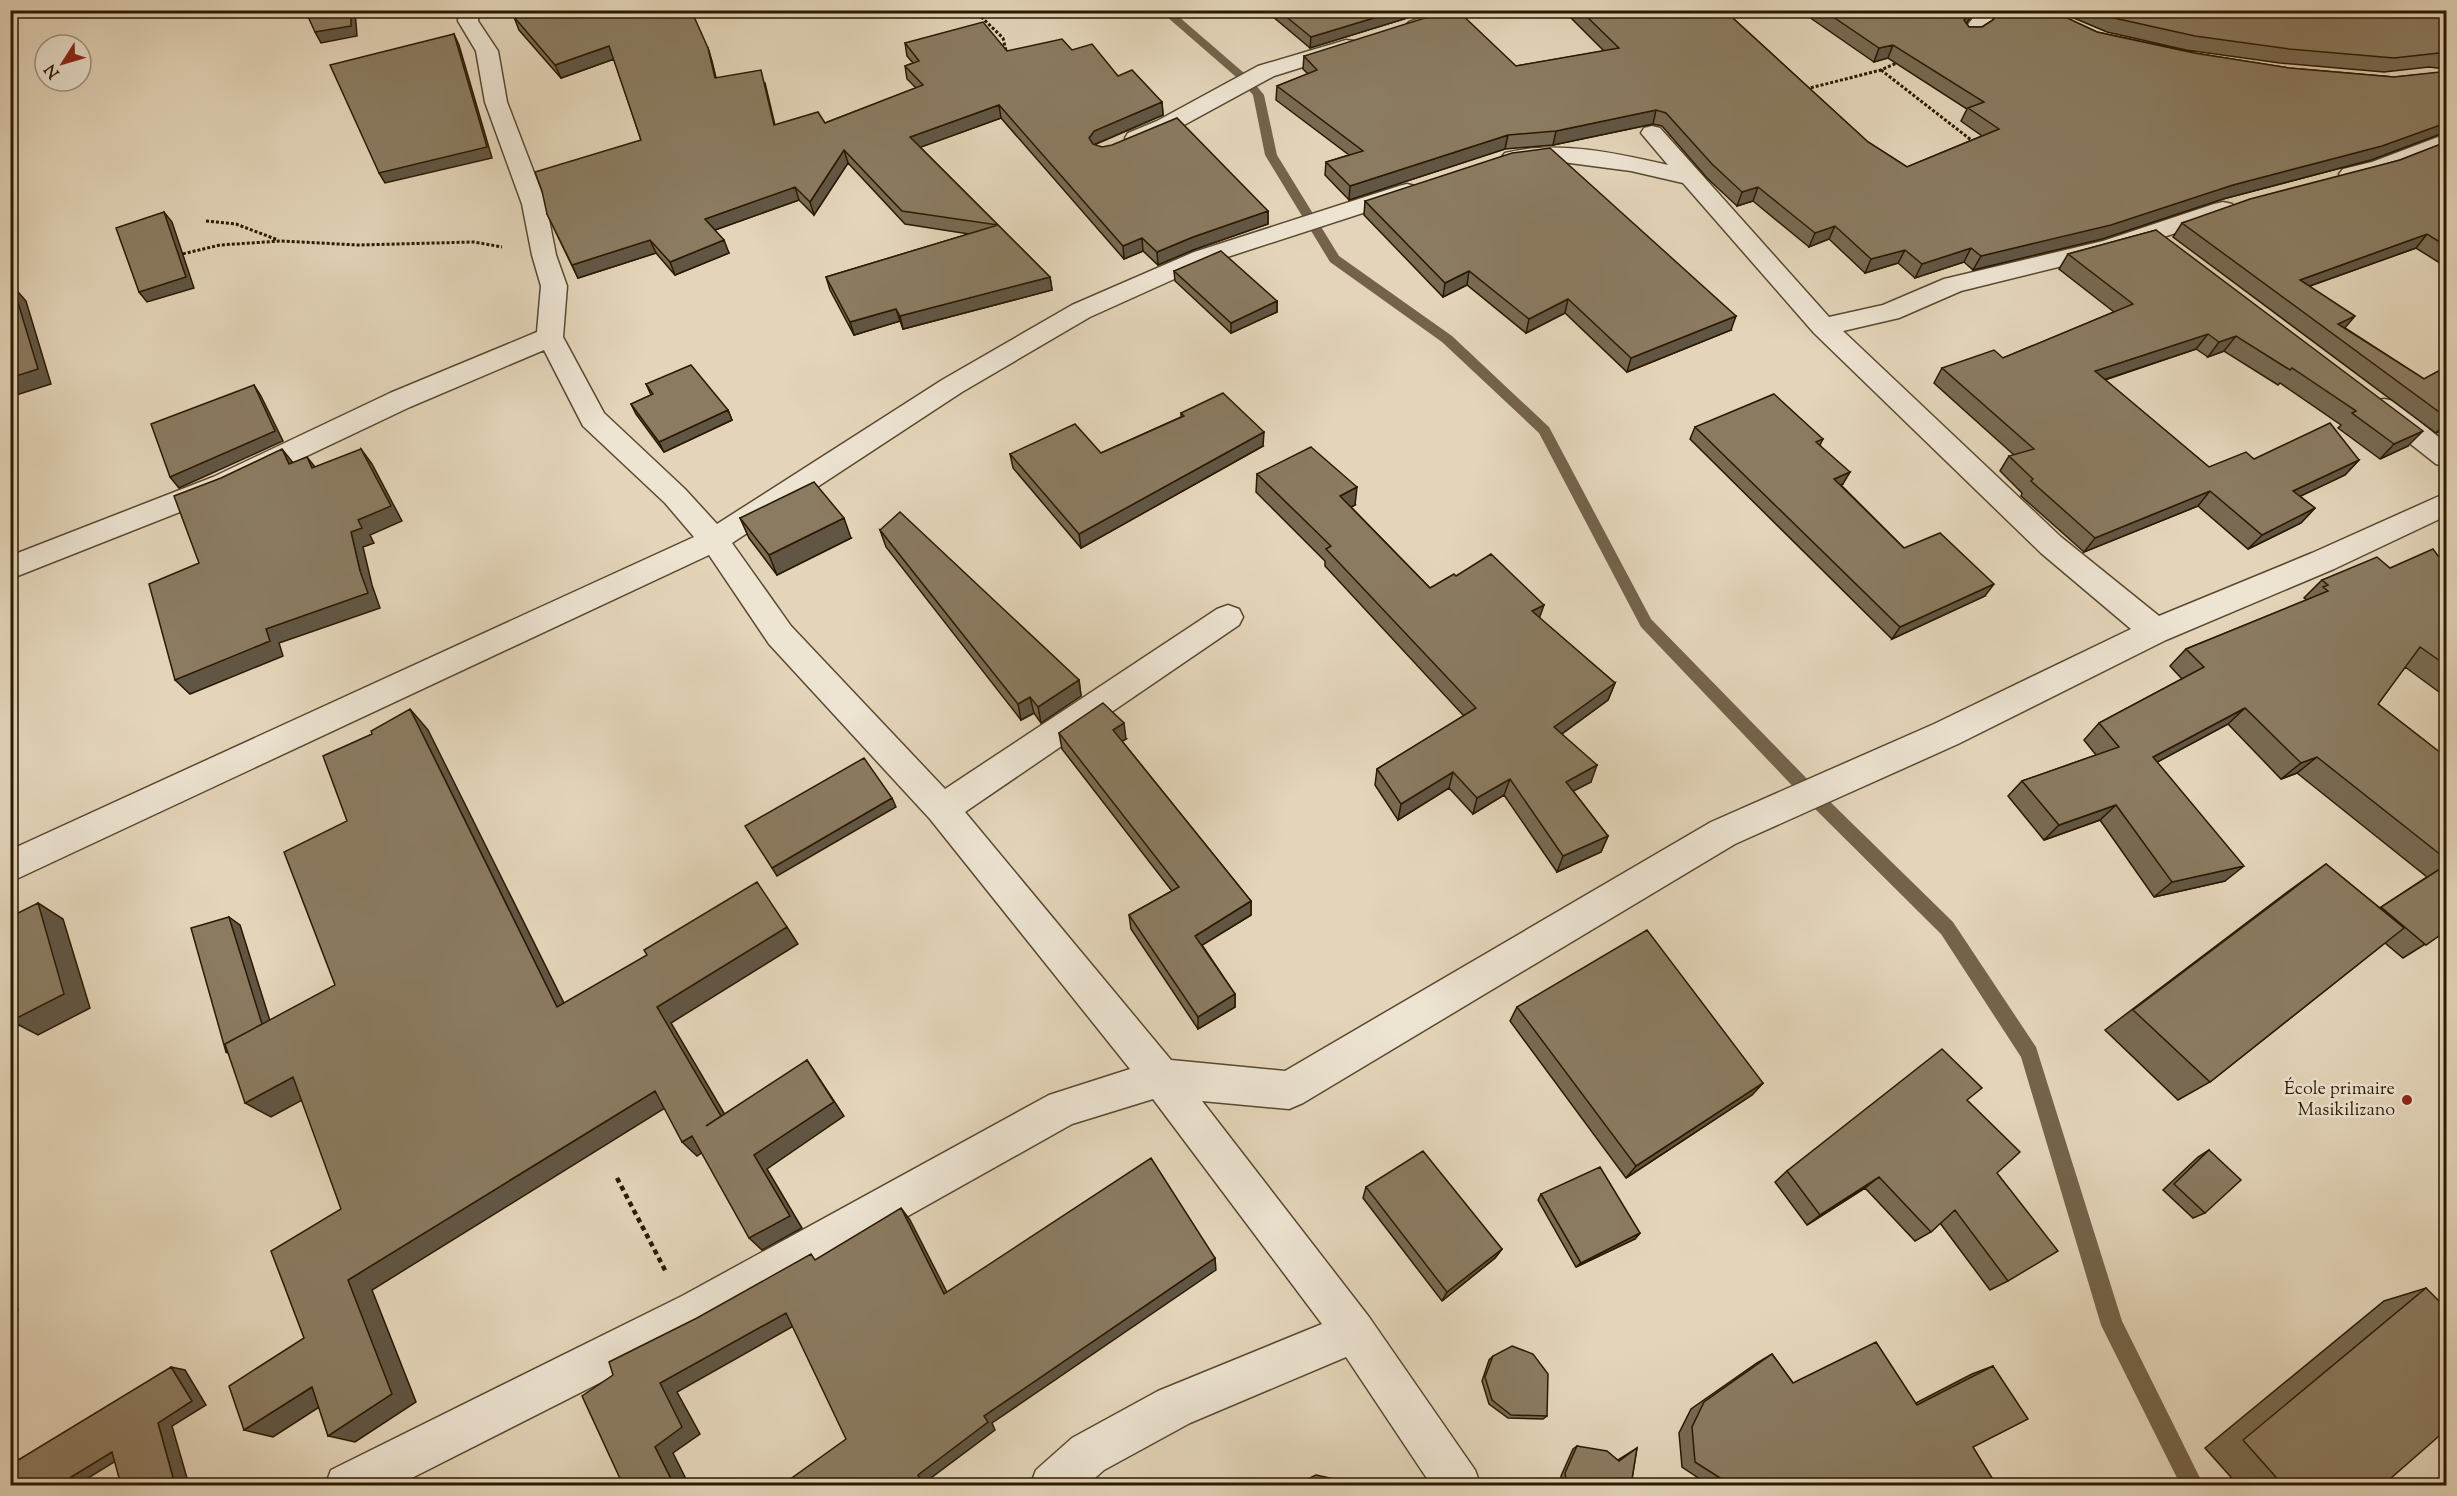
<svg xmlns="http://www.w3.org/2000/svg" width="2457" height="1496" font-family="'Sorts Mill Goudy',serif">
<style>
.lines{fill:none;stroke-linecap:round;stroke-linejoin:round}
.stream{fill:#74634a;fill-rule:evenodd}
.street-casing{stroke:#58482f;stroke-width:3}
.path-far1{stroke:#2a1901;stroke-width:3;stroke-dasharray:3 2;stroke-linecap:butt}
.path{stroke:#2a1901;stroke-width:4.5;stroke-dasharray:5 4;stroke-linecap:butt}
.street{fill:#ede4d2;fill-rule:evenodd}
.wall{fill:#786a53;stroke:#2a1901;stroke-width:1.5}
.shaded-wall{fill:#615644;stroke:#2a1901;stroke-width:1.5}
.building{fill:#8b7b61;stroke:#2a1901;stroke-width:1.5}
.poi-dot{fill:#8f2418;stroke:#ede4d2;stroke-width:2}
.labels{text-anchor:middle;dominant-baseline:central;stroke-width:5;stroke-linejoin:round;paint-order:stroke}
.poi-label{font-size:18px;fill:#2a1901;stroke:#ede4d2;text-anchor:end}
</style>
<rect width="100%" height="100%" fill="#e4d5ba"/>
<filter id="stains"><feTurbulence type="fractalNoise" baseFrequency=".00333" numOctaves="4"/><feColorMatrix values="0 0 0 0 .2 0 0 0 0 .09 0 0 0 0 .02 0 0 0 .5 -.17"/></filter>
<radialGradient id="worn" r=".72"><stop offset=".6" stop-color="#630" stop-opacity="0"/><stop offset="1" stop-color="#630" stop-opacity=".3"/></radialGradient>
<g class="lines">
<path class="stream" d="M1159,10H1171L1251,79L1264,95L1277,155L1339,256L1452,336L1549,427L1651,619L1817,789L1953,922L2036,1047L2122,1321L2204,1486H2181L2101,1325L2021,1057L1941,934L1805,799L1641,627L1539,433L1442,342L1330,262L1265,155L1253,95L1243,83Z"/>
<g class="street-casing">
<path id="street" d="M459,10H479L478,21L498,51L507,102L546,204L556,255L567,286L563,337L604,413L685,489L717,524L942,380L1072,305L1194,252L1399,186L1407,184L1415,186L1419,191L1415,196L1212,262L1090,317L962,392L732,543L791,626L945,789L1217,609L1228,605L1239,609L1243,617L1239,625L965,812L1171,1060L1285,1071L1711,822L1934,724L2131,629L2041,553L1814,333L1683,183L1631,171L1547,160L1513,165L1505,163L1501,158L1505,153C1558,140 1616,153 1668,165L1641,133L1644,128L1652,126L1660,128L1829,317L1883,305L1944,279L2103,241L2214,204L2223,202L2232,204L2235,209L2232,214L2119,252L1961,291L1899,318L1843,331L2061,537L2159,616L2312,553L2446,493V516L2334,569L2166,640L1958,744L1735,844L1303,1103L1289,1109L1202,1101L1369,1317L1475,1470L1481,1486H1432L1346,1357L1190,1423L1104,1470L1086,1486H1030L1036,1470L1072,1438L1158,1391L1322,1324L1153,1099L1072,1124L712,1326L396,1486H325L331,1470L682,1296L1049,1095L1130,1069L930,819L769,644L709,555L10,882V850L694,537L665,503L583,426L544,350L410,407L233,491L10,579V556L213,477L390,393L537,332L541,286L532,255L522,204L485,102L476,51L458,21Z
M1443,10H1476L1473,14L1416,32L1409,30L1405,26L1409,22Z
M1974,10H1995C1992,26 1981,44 1964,39L1960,35L1973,18Z
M1346,40L1354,41L1357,46L1354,51L1274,76L1173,131L1144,143L1136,145L1128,143L1125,138L1128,133L1157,121L1258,66Z
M2446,134V149C2422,159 2368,185 2343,179L2339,174L2343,169L2372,162Z
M2384,399L2394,401L2446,443V467L2436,464L2374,415L2370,408L2374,401Z"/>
</g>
<path class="path-far1" d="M974,10L1003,38L1007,55
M1881,70L1975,143
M1806,89L1881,70L1899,62
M206,221L236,224L278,240
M178,255L220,245L281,241L358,245L474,242L502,247"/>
<path class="path" d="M617,1178L666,1272"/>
<use href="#street" class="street"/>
</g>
<path class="wall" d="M1265,10H1433L1310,48Z
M1563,10H1724L1868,142L1907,167L1982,136L1961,121L1967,109L1888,58L1874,62L1799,10H1974L1971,17L1966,23L1969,27H1982L1993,20L1995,17L1996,10H2049L2097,32L2194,53L2289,68L2394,77L2446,72V132L2371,160L2223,199L2102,239L1973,270L1964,262L1915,278L1898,263L1865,273L1829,239L1809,247L1753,201L1737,206L1707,178L1662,126L1653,124L1553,145L1505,149L1349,200L1325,175L1326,162L1349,155L1276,100L1277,86L1308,74L1303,69L1304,56L1516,66L1604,51Z
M2055,10H2446V71V69L2429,67L2384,72L2280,63L2186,50L2107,32Z
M514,17L708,48L716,78L765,83L775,125L825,123L916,88L907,79L905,66L913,63L907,56L905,43L1007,51L1072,50L1118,76L1162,102L1163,115L1094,145L1268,211V224L1193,250L1158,265L1143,251L1124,259L1001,118L920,147L1050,277L1052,290L903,329L900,321L854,335L830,290L826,277L969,234L905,224L848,163L814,215L799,200L715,230L729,253L675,275L656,253L578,278L547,214L641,140L614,59L561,78L519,30Z
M2446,142V267L2416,248L2310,286L2345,328L2424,379L2446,367V433L2442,430L2436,433L2173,237L2182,223L2400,160Z
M1365,201L1731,330L1627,372L1565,313L1526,333L1467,285L1443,297L1364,215Z
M2156,230L2408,446L2380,459L2338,428L2341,425L2280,383L2278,385L2224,351L2208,357L2196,349L2105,380L2209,467L2254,459L2359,460L2345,475L2300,496L2315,508L2301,523L2248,549L2198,506L2084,552L2021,496L2022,493L2000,471L2009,456L2014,455L1934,383L1942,368L2003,358L2114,312L2059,269L2068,254Z
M1174,271L1277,301V312L1231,333L1175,281Z
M646,384L728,410L732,420L664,452L636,414L631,404L651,395Z
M1181,413L1263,446L1081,548L1013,468L1010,454L1101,453L1181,417Z
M1695,427L1823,439L1820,445L1843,484L1841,485L1904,548L1985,596L1892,639L1690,439Z
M1257,474L1355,505L1351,507L1430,588L1456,576L1539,618L1615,683L1608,700L1562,734L1591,782L1573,791L1608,836L1601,852L1557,872L1504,795L1473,814L1449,788L1398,820L1375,785L1377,769L1464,716L1325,566V561L1256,492Z
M740,518L851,538L777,575L749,538Z
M880,530L1079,680L1081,696L1041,723L1034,713L1021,720L886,547Z
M2446,567V697L2405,667L2378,704L2446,757V931L2403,958L2385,943L2210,1082L2178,1100L2105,1030L2294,887L2326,864L2380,908L2427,877L2297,773L2281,779L2228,724L2157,762L2225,881L2154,897L2100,820L2044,840L2008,796L2022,781L2096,755L2084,740L2099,723L2182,679L2170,666L2186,649L2307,600L2304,598L2322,580L2390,568Z
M1059,733L1126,739L1122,741L1251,901V915L1202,945L1235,994V1007L1198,1029L1131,929L1129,915L1172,891L1062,749Z
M1517,1007L1763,1083L1752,1095L1626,1178L1510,1021Z
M1967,1100L1997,1173L2008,1281L1990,1290L1940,1223L1931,1232L1915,1241L1865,1188L1807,1225L1775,1182L1787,1171Z
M2209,1150L2205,1213L2193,1218L2163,1190L2198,1157Z
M1366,1187L1502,1249L1495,1258L1442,1301L1363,1198Z
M1541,1194L1640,1233L1635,1239L1576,1267L1538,1200Z
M2426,1288L2383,1485H2238L2205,1448L2384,1301Z
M1772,1354L1793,1383L1916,1403L1972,1374L1993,1366L1973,1447L1977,1485H1709L1682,1467L1679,1433L1691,1409L1757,1363Z
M1493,1356L1547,1416L1543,1419L1508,1418L1489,1404L1482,1381L1489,1360Z
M1577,1446L1618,1460L1637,1448L1631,1485H1562L1561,1476L1573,1449Z"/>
<path class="shaded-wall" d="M351,10H355L357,36L321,43L315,32Z
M1400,10H1433L1310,48L1311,37Z
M1972,10H1974L1971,17L1958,34L1964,20Z
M454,34L459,45L492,158L385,183L379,173Z
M1893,45L1888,58L1874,62L1879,48Z
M609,46L614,59L561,78L555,65Z
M708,48L712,61L719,91L715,78Z
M1162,102L1163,115L1095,144L1090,151L1089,138L1094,131Z
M999,105L1001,118L913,150L910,137Z
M1656,110L1653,124L1553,145L1556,131Z
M2446,123V132L2371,160L2223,199L2102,239L1973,270L1981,256L2233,185Z
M1508,135L1505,149L1349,200L1350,186Z
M844,150L848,163L814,215L810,202Z
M795,187L799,200L709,232L705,219Z
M1758,187L1753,201L1737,206L1742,192Z
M1268,211V224L1193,250L1158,265L1157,252L1193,237Z
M164,212L172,222L194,288L147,302L139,292Z
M1835,226L1829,239L1809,247L1815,233Z
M2427,234L2416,248L2290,293L2300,280Z
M1142,238L1143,251L1124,259L1123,246Z
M650,240L656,253L578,278L572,265Z
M724,240L729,253L675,275L670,262Z
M1971,248L1964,262L1915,278L1922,264Z
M1905,250L1898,263L1865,273L1871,259Z
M1469,271L1467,285L1443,297L1445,283Z
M1050,277L1052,290L903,329L900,316Z
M13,286L26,301L51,384L10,397Z
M1568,299L1565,313L1526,333L1529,319Z
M1277,301V312L1231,333V323Z
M896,309L900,321L854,335L850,322Z
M1736,316L1731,330L1627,372L1631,358Z
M2355,316L2344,329L2338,324Z
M2208,334L2196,349L2085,386L2095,371Z
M2236,336L2224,351L2208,357L2219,342Z
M254,385L261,396L283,441L179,488L170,477Z
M728,410L732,420L664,452L659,442Z
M2446,422V425L2442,430L2436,433Z
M2423,431L2408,446L2380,459L2394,444Z
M1264,432L1263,446L1081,548L1079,534Z
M282,449L294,464H289Z
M361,449L372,464L402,521L370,535L374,543L363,547L372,585L380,608L279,643L283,656L190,694L175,680L266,629L360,571L351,532L358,520Z
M307,457L319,472L312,468Z
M2359,460L2345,475L2280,506L2293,491Z
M1850,472L1843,484L1828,491L1834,479Z
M1357,487L1355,505L1338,514L1340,496Z
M2210,491L2198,506L2084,552L2095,538Z
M2315,508L2301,523L2248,549L2262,535Z
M844,518L851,538L777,575L769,555Z
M1994,584L1985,596L1892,639L1900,627Z
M1544,605L1538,622L1532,611Z
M1079,680L1081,696L1041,723L1038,707Z
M1615,683L1608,700L1549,743L1554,727Z
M1030,697L1034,713L1021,720L1018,704Z
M2245,708L2228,724L2137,773L2153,757Z
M410,709L428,730L574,1023L557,1007Z
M1124,723L1126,739L1115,745L1113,730Z
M2317,757L2297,773L2281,779L2301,763Z
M1597,765L1591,782L1560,798L1566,782Z
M1453,772L1449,788L1398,820L1401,804Z
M1510,779L1504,795L1473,814L1477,798Z
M892,798L896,807L777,876L772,868Z
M2116,805L2100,820L2044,840L2059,825Z
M1608,836L1601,852L1557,872L1563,856Z
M2244,866L2225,881L2154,897L2172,882Z
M1251,901V915L1196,949L1195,936Z
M38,903L63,919L90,1008L38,1035L11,1021Z
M229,917L240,925L276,1040L238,1059L226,1052Z
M787,927L798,944L671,1023L734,1130L720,1140L657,1007Z
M1235,994V1007L1198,1029V1017Z
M807,1060L844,1116L767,1169L802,1228L762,1250L749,1238L754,1155Z
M293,1077L317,1092L271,1117L245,1103Z
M1763,1083L1752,1095L1626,1178L1636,1166Z
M655,1091L670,1105L372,1290L416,1402L355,1442L328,1436L348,1280Z
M692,1136L706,1150L697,1156L682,1142Z
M1879,1177L1865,1188L1807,1225L1820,1215Z
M901,1208L910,1220L953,1304L944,1294Z
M1640,1233L1635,1239L1576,1267L1581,1263Z
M1502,1249L1495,1258L1442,1301L1447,1292Z
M1215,1258L1216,1270L992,1423L995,1430L927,1481L930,1485H922L918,1475L984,1416Z
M10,1275L18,1310L10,1314Z
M786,1313L799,1323L677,1392L700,1434L673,1453L689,1485H674L655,1447L660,1383Z
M171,1367L185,1370L206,1405L172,1426L189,1485H175L158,1423Z
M312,1387L338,1395L273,1437L244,1430Z
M112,1452L127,1454L77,1485H58Z"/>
<path class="building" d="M305,10H351V26L315,32Z
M536,10H691L708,48L715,78L761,70L774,125L818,112L825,123L923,85L905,66L919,61L905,43L983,22L1007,51L1062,39L1072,50L1092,44L1118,76L1132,70L1162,102L1094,131L1089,138L1093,144L1102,147L1112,145L1177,118L1268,211L1193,237L1157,252L1142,238L1123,246L999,105L910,137L1050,277L900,316L896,309L850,322L826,277L998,225L902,211L844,150L810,202L795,187L705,219L724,240L670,262L650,240L572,265L547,214L542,191L535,172L641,140L609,46L555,65L514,17L536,11Z
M1278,10H1400L1311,37Z
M1450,10H1457L1516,66L1619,48L1580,10H1724L1868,142L1907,167L1999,129L1968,108L1984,102L1893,45L1879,48L1823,10H1972L1964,20L1969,27H1982L1993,20L1999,10H2049L2061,15L2097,32L2194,53L2289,68L2394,77L2440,72H2446V123L2382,146L2233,185L2111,225L1981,256L1971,248L1922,264L1905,250L1871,259L1835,226L1815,233L1758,187L1742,192L1712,164L1666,113L1656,110L1556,131L1508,135L1350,186L1326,162L1363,151L1277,86L1317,70L1304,56Z
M2095,10H2446V54L2439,53L2394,58L2289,49L2195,36L2114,18Z
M454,34L487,147L379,173L330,65Z
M2446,142V246L2427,234L2300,280L2355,316L2338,324L2424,379L2446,367V417L2182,223L2250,199L2400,160Z
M1550,148L1736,316L1631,358L1568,299L1529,319L1469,271L1445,283L1365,201L1512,153Z
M164,212L186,277L139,292L116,228Z
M2156,230L2423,431L2394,444L2352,413L2356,411L2292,368L2290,370L2236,336L2219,342L2208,334L2095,371L2209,467L2246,452L2254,459L2330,423L2359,460L2293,491L2315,508L2262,535L2210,491L2095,538L2031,481L2033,479L2009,456L2034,449L1942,368L1994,350L2003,358L2133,304L2068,254Z
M1221,251L1277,301L1231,323L1174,271Z
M13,286L38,369L10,378V287Z
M691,365L728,410L659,442L631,404L653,394L646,384Z
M254,385L275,431L170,477L151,424Z
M1223,393L1264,432L1079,534L1010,454L1075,424L1101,453L1184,416L1181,413Z
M1774,394L1823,439L1816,442L1850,472L1834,479L1904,548L1940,533L1994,584L1900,627L1695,427Z
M1311,447L1357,487L1340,496L1430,588L1454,574L1456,576L1491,554L1544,605L1532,611L1615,683L1554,727L1597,765L1566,782L1608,836L1563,856L1510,779L1477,798L1453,772L1401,804L1377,769L1476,708L1326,549L1331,546L1257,474Z
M282,449L289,464L307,457L312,468L361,449L391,506L358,520L362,528L351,532L360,571L368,593L266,629L270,641L175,680L149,584L199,563L174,496L221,478Z
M814,482L844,518L769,555L740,518Z
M900,512L1079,680L1038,707L1030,697L1018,704L880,530Z
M2433,549L2446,567V665L2420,647L2378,704L2446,757V859L2317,757L2301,763L2245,708L2153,757L2244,866L2172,882L2116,805L2059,825L2022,781L2119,747L2099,723L2204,667L2186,649L2328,591L2323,587L2328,585L2322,580L2377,557L2390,568Z
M1103,703L1124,723L1113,730L1251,901L1195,936L1235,994L1198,1017L1129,915L1179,887L1059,733Z
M410,709L557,1007L647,955L644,950L757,882L787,927L657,1007L721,1116L706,1126L807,1060L834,1102L754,1155L790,1216L749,1238L692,1136L682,1142L655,1091L348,1280L392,1394L328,1436L312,1387L244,1430L229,1386L304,1338L271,1251L341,1209L293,1077L245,1103L225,1044L335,985L284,852L347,821L323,756L372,734L371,731Z
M864,758L892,798L772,868L745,826Z
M2326,864L2404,928L2210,1082L2133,1010Z
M2446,865V931L2426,945L2381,907Z
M38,903L64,994L11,1021L10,917Z
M229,917L262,1024L225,1044L227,1052H226L191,928Z
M1647,930L1763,1083L1636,1166L1517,1007Z
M1942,1049L1982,1088L1967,1100L2020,1152L1997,1173L2058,1251L2008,1281L1955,1210L1931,1232L1879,1177L1820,1215L1787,1171Z
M2209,1150L2241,1180L2205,1213L2174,1184Z
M1423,1151L1502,1249L1447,1292L1366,1187Z
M1151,1158L1215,1258L984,1416L988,1422L918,1475L922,1485H782L846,1439L786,1313L660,1383L682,1427L655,1447L674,1485H623L582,1396L613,1375L609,1362L697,1318L811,1254L815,1260L901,1208L944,1294Z
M1600,1167L1640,1233L1581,1263L1541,1194Z
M2426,1288L2446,1308V1430L2383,1485H2283L2243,1440Z
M1876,1342L1917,1405L1993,1366L2028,1419L1973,1447L1992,1478L1977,1485H1731L1695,1462L1692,1427L1704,1402L1772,1354L1793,1383Z
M1512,1346L1533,1354L1548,1374L1547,1416L1511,1415L1492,1400L1485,1377L1493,1356Z
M171,1367L192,1401L158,1423L175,1485H121L112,1452L58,1485H10V1465Z
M1577,1446L1607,1451L1619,1461L1637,1448L1631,1485H1567L1565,1473Z
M1316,1475L1334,1479L1341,1485H1298L1299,1483Z"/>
<circle class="poi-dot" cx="2407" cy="1100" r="6"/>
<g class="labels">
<g class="poi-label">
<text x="2395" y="1090">École primaire<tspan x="2395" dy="21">Masikilizano</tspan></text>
</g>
</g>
<rect width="2457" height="1496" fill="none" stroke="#e4d5ba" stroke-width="36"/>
<rect x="12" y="12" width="2433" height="1472" fill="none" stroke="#2a1901" stroke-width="3"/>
<rect x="18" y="18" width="2421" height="1460" fill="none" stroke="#2a1901" stroke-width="1.5"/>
<g transform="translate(63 63) rotate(233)"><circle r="28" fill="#ede4d2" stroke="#9f937e" stroke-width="1.5"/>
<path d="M0-4.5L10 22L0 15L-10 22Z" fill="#8f2418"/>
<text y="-9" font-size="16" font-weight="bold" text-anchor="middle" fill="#2a1901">N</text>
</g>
<rect width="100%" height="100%" filter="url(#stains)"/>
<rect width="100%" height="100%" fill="url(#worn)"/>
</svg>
